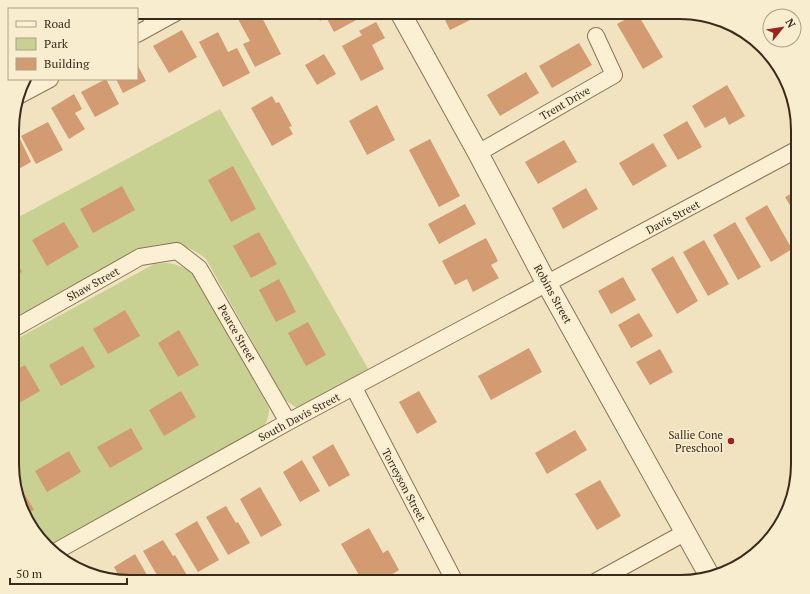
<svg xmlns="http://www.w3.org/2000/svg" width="810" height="594" font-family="'PT Serif',serif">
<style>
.green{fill:#c8d092}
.building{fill:#d29b72}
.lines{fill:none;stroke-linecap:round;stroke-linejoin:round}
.minor-casing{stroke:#8b7356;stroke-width:18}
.tertiary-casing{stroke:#8b7356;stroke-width:22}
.minor{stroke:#fbf0d3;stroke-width:16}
.tertiary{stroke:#fbf0d3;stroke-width:20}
.poi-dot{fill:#9f2221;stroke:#f8edcf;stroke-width:1.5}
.labels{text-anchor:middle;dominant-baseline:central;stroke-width:3;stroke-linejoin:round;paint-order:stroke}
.street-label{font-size:11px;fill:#3a2a1c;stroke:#f8edcf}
.poi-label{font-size:11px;fill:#3a2a1c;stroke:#f8edcf;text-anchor:end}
.rim{fill:none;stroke:#3a2a1c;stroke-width:2}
</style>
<rect width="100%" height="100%" fill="#f1e3bf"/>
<path class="green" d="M220,109L370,372L304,407L297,408L285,400L206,259C185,242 168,240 143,249L13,320V220Z
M166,263C178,264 186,268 196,276L269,408C269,418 266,423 261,432L49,548L24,516L12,472L13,341L154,264Z"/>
<path class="building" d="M252,12H259L281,54L255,67L243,44L250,41L238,19Z
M315,12H357L360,18L334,32L326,17L320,21Z
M441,12H476L478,16L450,30Z
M637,13L663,57L643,69L617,24Z
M376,22L385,38L372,45L384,69L361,81L342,46L362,35L359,31Z
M182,30L197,57L169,73L153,46Z
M218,32L228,52L237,48L250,73L223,87L199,42Z
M579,43L592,65L552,88L539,66Z
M324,54L336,74L317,85L305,65Z
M137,64L146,81L123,93L116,79H137Z
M526,72L539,93L500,116L487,95Z
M106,79L119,104L95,117L81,92Z
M727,85L745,116L729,125L725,117L705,128L692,106Z
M74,94L82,109L75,113L85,129L69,139L51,108Z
M272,96L276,103L279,102L292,126L289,127L293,134L272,146L251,108Z
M377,105L395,140L367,155L349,121Z
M687,121L702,147L678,160L663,135Z
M48,122L63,150L36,164L21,136Z
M20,139L31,162L13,172V143Z
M430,139L460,196L439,207L409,150Z
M564,140L577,162L538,184L525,162Z
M653,143L667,166L633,186L619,163Z
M233,166L256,209L231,222L208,180Z
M122,186L135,210L93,233L80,209Z
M586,188L598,209L563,229L552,208Z
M798,190V217H797L785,197Z
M465,204L476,224L439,244L428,224Z
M767,205L792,249L771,262L745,218Z
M64,222L79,247L47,266L32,240Z
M735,222L761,267L738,280L713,235Z
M259,232L277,264L251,278L233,246Z
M486,238L498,261L491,265L499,278L473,292L467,279L455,285L442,261Z
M704,240L729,284L708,296L683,252Z
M13,255L22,272L13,277Z
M673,256L698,301L677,314L651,269Z
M623,277L636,300L611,314L598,291Z
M279,279L296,312L276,322L259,290Z
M125,310L140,336L108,354L93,329Z
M639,313L653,336L631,348L618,325Z
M308,322L326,355L306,366L288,333Z
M179,330L199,365L178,377L158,343Z
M83,346L95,367L61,386L49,365Z
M529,348L542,372L491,400L478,376Z
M660,349L673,372L650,385L636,362Z
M25,365L40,391L12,407V372Z
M181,391L196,417L164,436L149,410Z
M419,391L437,422L417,434L399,402Z
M131,428L143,449L110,468L97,447Z
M575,430L587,450L547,474L535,453Z
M333,444L350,475L329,487L312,457Z
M69,451L81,472L47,492L35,471Z
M302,460L320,491L300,502L283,472Z
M600,480L621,516L597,530L575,494Z
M19,484L34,510L24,515L16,486Z
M260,487L282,525L261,537L240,499Z
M226,506L236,523L238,522L250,543L228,555L206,517Z
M197,521L219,560L198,572L175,534Z
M369,528L383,553L388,550L399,570L379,582H363L341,544Z
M163,540L173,556L175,555L188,577L179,582H161L143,551Z
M135,554L151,582H122L114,567Z
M653,575L656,582H640Z"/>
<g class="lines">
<g class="minor-casing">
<path id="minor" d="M148,12L155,24
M137,34L177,12
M20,95L50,79
M478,153L614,75L596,36
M13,329L140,257L177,251L199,268L288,422
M354,388L455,582
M53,553L288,422L798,149
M595,582L686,532"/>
</g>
<g class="tertiary-casing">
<path id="tertiary" d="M400,12L478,153L547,284L709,575"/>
</g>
<use href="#minor" class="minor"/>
<use href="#tertiary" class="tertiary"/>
</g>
<circle class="poi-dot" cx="731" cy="441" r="4"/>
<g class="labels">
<g class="street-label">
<text transform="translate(565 103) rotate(-30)">Trent Drive</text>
<text transform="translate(673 217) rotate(-28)">Davis Street</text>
<text transform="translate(93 284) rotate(-29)">Shaw Street</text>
<text transform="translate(553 294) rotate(61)">Robins Street</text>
<text transform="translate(237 333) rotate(60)">Pearce Street</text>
<text transform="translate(299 417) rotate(-28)">South Davis Street</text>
<text transform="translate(404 485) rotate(62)">Torreyson Street</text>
</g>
<g class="poi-label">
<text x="723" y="435">Sallie Cone<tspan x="723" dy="13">Preschool</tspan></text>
</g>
</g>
<path d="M0 0H810V594H0ZM130 19H680A111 111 0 0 1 791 130V464A111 111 0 0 1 680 575H130A111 111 0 0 1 19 464V130A111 111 0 0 1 130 19Z" fill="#f8edcf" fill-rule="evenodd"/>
<path class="rim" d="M130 19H680A111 111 0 0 1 791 130V464A111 111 0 0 1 680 575H130A111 111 0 0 1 19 464V130A111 111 0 0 1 130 19Z"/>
<rect x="8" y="8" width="130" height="72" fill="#f8edcf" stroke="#ac9f87"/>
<rect x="16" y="21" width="20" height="6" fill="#fbf0d3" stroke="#ac9f87"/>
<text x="44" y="28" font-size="12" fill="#3a2a1c">Road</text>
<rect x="16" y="38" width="20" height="12" fill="#c8d092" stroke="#ac9f87"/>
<text x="44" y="48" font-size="12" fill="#3a2a1c">Park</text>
<rect x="16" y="58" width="20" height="12" fill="#d29b72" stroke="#ac9f87"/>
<text x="44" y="68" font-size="12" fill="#3a2a1c">Building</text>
<g transform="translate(782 28) rotate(60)"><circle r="19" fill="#f8edcf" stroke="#ac9f87"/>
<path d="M0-3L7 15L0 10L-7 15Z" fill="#9f2221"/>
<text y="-6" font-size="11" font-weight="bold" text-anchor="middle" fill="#3a2a1c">N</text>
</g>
<path d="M10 578v6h117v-6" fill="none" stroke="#3a2a1c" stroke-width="2"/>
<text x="16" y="578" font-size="12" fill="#3a2a1c" stroke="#f8edcf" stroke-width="3" paint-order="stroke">50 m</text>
</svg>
